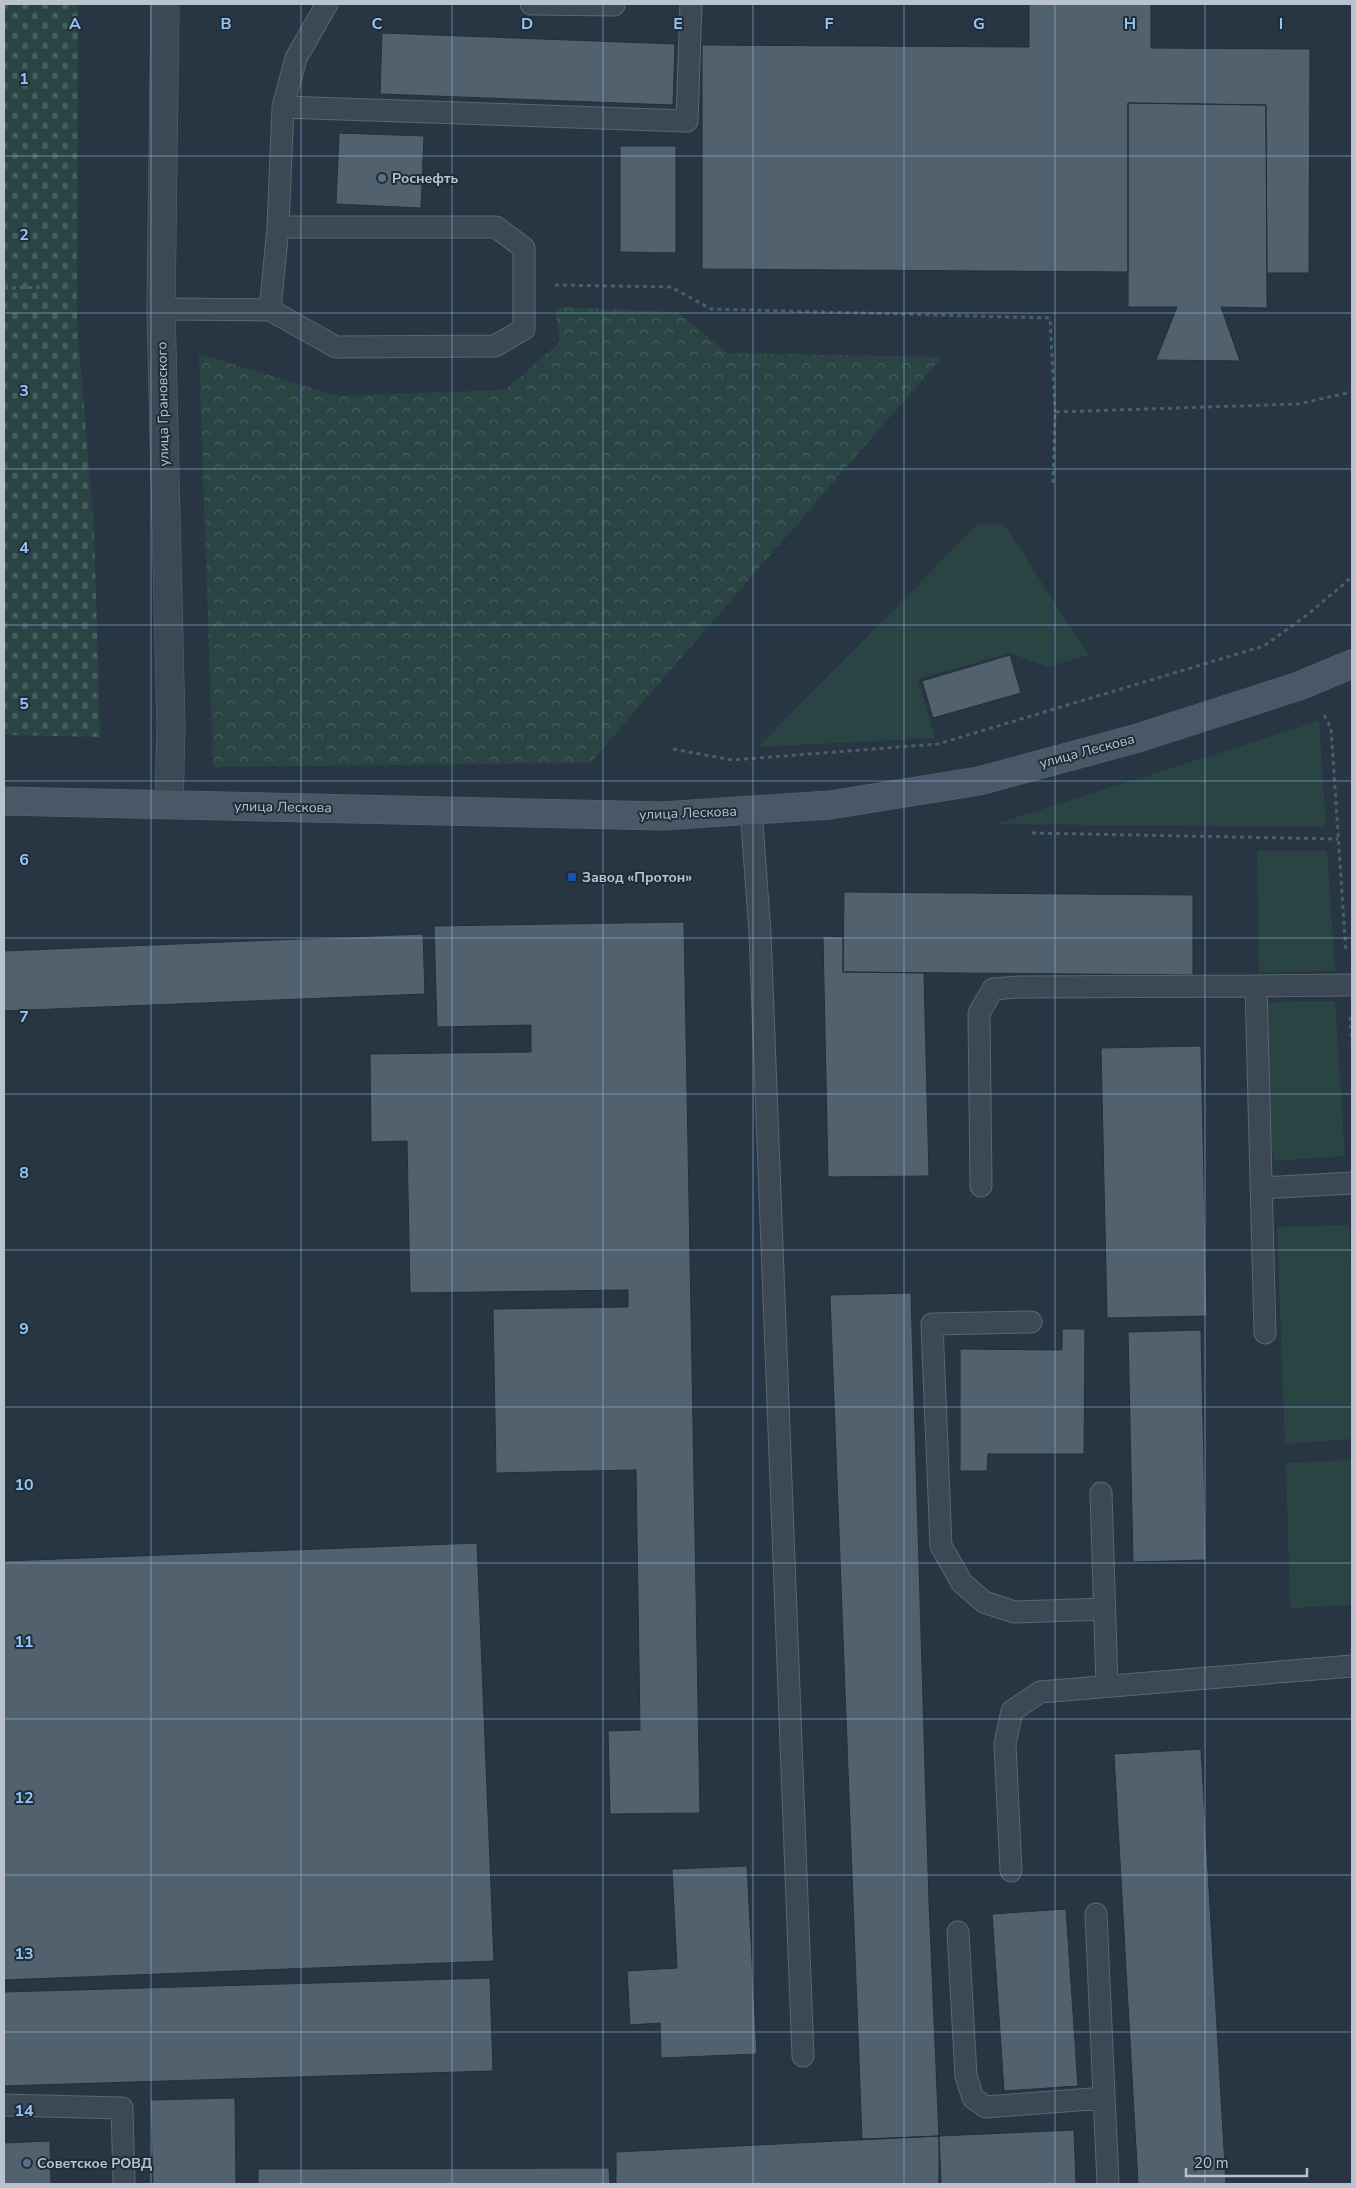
<svg xmlns="http://www.w3.org/2000/svg" width="1356" height="2188" font-family="'Nunito Sans',sans-serif">
<style>
.grass{fill:#2a4444}
.forest{fill:url(#forest-crowns)}
.cemetery{fill:url(#cemetery-stones)}
.building{fill:#51616e;stroke:#232f3a}
.lines{fill:none;stroke-linecap:round;stroke-linejoin:round}
.lane-casing{stroke:#5a6670;stroke-width:23}
.street-casing{stroke:#5a6670;stroke-width:29}
.secondary-casing{stroke:#5a6670;stroke-width:29}
.path{stroke:#486060;stroke-width:3;stroke-dasharray:4 4;stroke-linecap:butt}
.lane{stroke:#3c4853;stroke-width:21}
.street{stroke:#3c4853;stroke-width:28}
.secondary{stroke:#4a5766;stroke-width:28}
.grid{fill:none;stroke:#93c5f8;stroke-width:1;stroke-opacity:0.55}
.service-dot{fill:#5c6f8a;stroke:#202d39;stroke-width:2}
.transit-dot{fill:#1a4fb4;stroke:#202d39;stroke-width:2}
.labels{text-anchor:middle;dominant-baseline:central;stroke-width:4;stroke-linejoin:round;paint-order:stroke}
.poi-label{font-size:14px;font-weight:bold;fill:#b9c3cd;stroke:#202d39;text-anchor:start}
.street-label{font-size:14px;fill:#b9c3cd;stroke:#202d39}
.grid-label{font-size:16px;text-anchor:middle;font-weight:bold;fill:#93c5f8;stroke:#202d39;stroke-width:4;stroke-linejoin:round;paint-order:stroke}
</style>
<defs>
<pattern id="forest-crowns" width="20" height="18" patternUnits="userSpaceOnUse" patternTransform="scale(1.25)"><rect width="20" height="18" fill="#2a4444"/><path d="M2 6a3 3 0 1 1 6 0M12 15a3 3 0 1 1 6 0" fill="none" stroke="#475d5e"/></pattern>
<pattern id="cemetery-stones" width="16" height="16" patternUnits="userSpaceOnUse" patternTransform="scale(1.25)"><rect width="16" height="16" fill="#2a4444"/><path d="M2 7V4a2 2 0 0 1 4 0v3zM10 15v-3a2 2 0 0 1 4 0v3z" fill="#475d5e"/></pattern>
</defs>
<rect width="100%" height="100%" fill="#283643"/>
<path class="grass" d="M978,524L1004,525L1089,655L1047,667L1010,653L918,679L935,738L758,747Z
M1319,721L1326,827L996,824Z
M1257,851H1327L1335,971L1259,973Z
M1335,1001L1345,1156L1273,1161L1263,1002Z
M1349,1225L1352,1286V1439L1285,1444L1277,1227Z
M1352,1460V1605L1290,1608L1286,1463Z"/>
<path class="forest" d="M555,307L678,312L727,353L942,357L590,763L213,767L199,354L338,396L505,390L560,342Z"/>
<path class="cemetery" d="M4,4H78L77,322L94,528L100,737L4,735Z"/>
<path class="building" d="M1029,4H1151V48L1310,49L1309,273H1267L1266,105L1128,103V272L702,269V45L1029,47Z
M382,33L675,44L673,105L380,94Z
M1128,103L1266,105L1267,308L1221,307L1240,361L1156,360L1177,307H1128Z
M339,133L424,136L421,208L336,204Z
M620,146H676V253L620,252Z
M1010,655L1021,693L933,718L922,681Z
M844,892L1193,895V975L843,972Z
M684,922L700,1813L610,1814L608,1731L640,1730L636,1470L496,1473L493,1309L628,1307V1290L410,1293L407,1141L371,1142L370,1054L531,1052V1025L437,1027L434,926Z
M423,934L425,994L4,1011V951Z
M823,936L843,937V972L924,973L929,1176L828,1177Z
M1201,1046L1207,1316L1107,1318L1101,1048Z
M911,1293L929,1903L939,2136L862,2139L830,1295Z
M1062,1329H1085L1084,1454H988L987,1471H960V1349L1062,1350Z
M1201,1330L1206,1560L1133,1562L1128,1332Z
M477,1543L494,1961L4,1980V1561Z
M1201,1749L1226,2184H1138L1114,1754Z
M747,1866L757,2054L661,2058L660,2023L630,2025L627,1971L677,1968L672,1869Z
M1066,1909L1078,2086L1004,2091L992,1914Z
M490,1978L493,2071L4,2086V1992Z
M235,2098L236,2184H153L150,2100Z
M1074,2130L1076,2184H941L939,2136Z
M939,2136V2184H616V2152Z
M50,2141L51,2184H4V2143Z
M609,2168L610,2184H258V2169Z"/>
<g class="lines">
<g class="lane-casing">
<path id="lane" d="M531,4L614,5
M283,107L687,121L691,4
M161,309L270,310L278,227L283,107L296,58L327,4
M270,310L336,347L495,346L524,329V248L496,227H278
M751,810L760,933L803,2056
M981,1186L979,1013L993,989L1019,987L1256,986
M1261,1188L1352,1183
M1031,1322L932,1324L941,1546L962,1583L984,1602L1014,1612L1104,1609
M1265,1333L1256,986L1352,985
M1101,1493L1107,1686
M1011,1871L1005,1744L1012,1711L1040,1692L1352,1666
M1096,1914L1108,2184
M958,1932L966,2076L973,2098L986,2107L1104,2098
M4,2105L122,2108L124,2184"/>
</g>
<g class="street-casing">
<path id="street" d="M165,4L161,309L171,727L169,804"/>
</g>
<g class="secondary-casing">
<path id="secondary" d="M4,801L662,816L830,805L979,781L1138,738L1299,686L1352,664"/>
</g>
<path class="path" d="M555,285L671,287L711,309L1050,318L1055,412
M4,288L51,287
M1053,483L1055,412L1298,404L1352,392
M1324,715L1331,728L1346,953
M673,749L732,760L938,744L1264,646L1307,615L1352,577
M1032,833L1338,839
M1350,1017L1352,1043"/>
<use href="#lane" class="lane"/>
<use href="#street" class="street"/>
<use href="#secondary" class="secondary"/>
</g>
<path class="grid" d="M151,4V2184M301,4V2184M452,4V2184M603,4V2184M753,4V2184M904,4V2184M1055,4V2184M1205,4V2184M4,156H1352M4,313H1352M4,469H1352M4,625H1352M4,781H1352M4,938H1352M4,1094H1352M4,1250H1352M4,1407H1352M4,1563H1352M4,1719H1352M4,1875H1352M4,2032H1352"/>
<g class="service-dot">
<circle cx="382" cy="178" r="5"/>
<circle cx="27" cy="2163" r="5"/>
</g>
<rect class="transit-dot" x="567" y="872" width="10" height="10" rx="2.5"/>
<g class="labels">
<g class="poi-label">
<text x="392" y="178">Роснефть</text>
<text x="582" y="877">Завод «Протон»</text>
<text x="37" y="2163">Советское РОВД</text>
</g>
<g class="street-label">
<text transform="translate(163 404) rotate(-91)">улица Грановского</text>
<text transform="translate(1087 751) rotate(-15)">улица Лескова</text>
<text transform="translate(283 807) rotate(1)">улица Лескова</text>
<text transform="translate(688 813) rotate(-2)">улица Лескова</text>
</g>
</g>
<g class="grid-label">
<text x="75" y="29">A</text>
<text x="226" y="29">B</text>
<text x="377" y="29">C</text>
<text x="527" y="29">D</text>
<text x="678" y="29">E</text>
<text x="829" y="29">F</text>
<text x="979" y="29">G</text>
<text x="1130" y="29">H</text>
<text x="1281" y="29">I</text>
<text x="24" y="84">1</text>
<text x="24" y="240">2</text>
<text x="24" y="396">3</text>
<text x="24" y="553">4</text>
<text x="24" y="709">5</text>
<text x="24" y="865">6</text>
<text x="24" y="1022">7</text>
<text x="24" y="1178">8</text>
<text x="24" y="1334">9</text>
<text x="24" y="1490">10</text>
<text x="24" y="1647">11</text>
<text x="24" y="1803">12</text>
<text x="24" y="1959">13</text>
<text x="24" y="2116">14</text>
</g>
<rect width="1356" height="2188" fill="none" stroke="#b9c3cd" stroke-width="10"/>
<path d="M1186 2168v8h121v-8" fill="none" stroke="#b9c3cd" stroke-width="2.5"/>
<text x="1194" y="2168" font-size="15" fill="#b9c3cd" stroke="#202d39" stroke-width="4" paint-order="stroke">20 m</text>
</svg>
